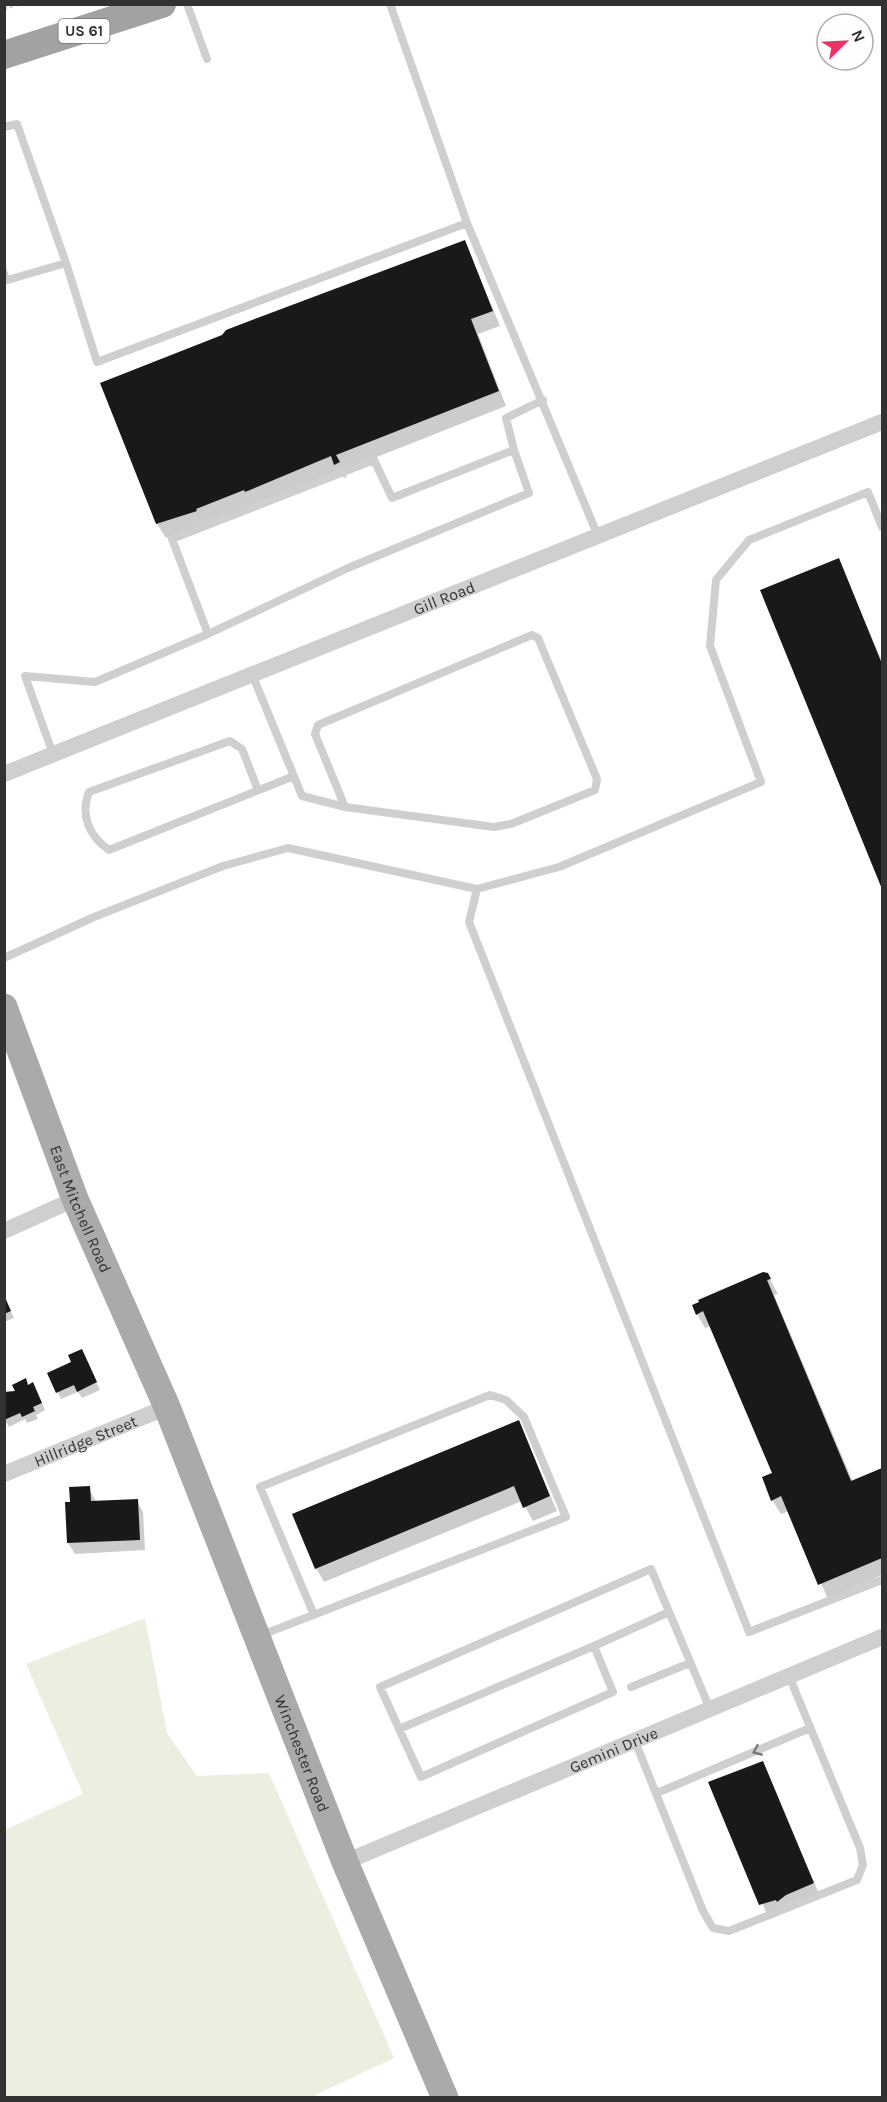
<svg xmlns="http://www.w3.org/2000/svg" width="887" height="2102" font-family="Karla,sans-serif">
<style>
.green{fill:#ebefe0}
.shadow{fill:#0003}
.building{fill:#191919}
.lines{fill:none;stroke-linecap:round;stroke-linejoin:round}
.path{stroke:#cfcfcf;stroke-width:3;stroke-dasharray:3 3;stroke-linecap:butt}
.service{stroke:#cfcfcf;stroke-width:8}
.minor{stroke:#cfcfcf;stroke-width:16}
.primary{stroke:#aaa;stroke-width:27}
.trunk{stroke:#a2a2a2;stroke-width:28}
.oneway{stroke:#797979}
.labels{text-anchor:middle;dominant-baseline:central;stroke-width:6;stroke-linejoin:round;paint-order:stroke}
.shield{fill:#fff;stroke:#707070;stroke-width:1.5}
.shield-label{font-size:15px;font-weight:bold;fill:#323232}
.street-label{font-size:16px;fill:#323232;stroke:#fff}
</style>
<rect width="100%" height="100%" fill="#fff"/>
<path class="green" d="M145,1618L167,1733L197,1776L269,1773L394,2058L311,2097H5V1830L83,1794L26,1664Z"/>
<path class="shadow" d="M465,242L500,326L478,334L506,406L344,470L347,477L344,478L339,471L166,538L157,524L102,384Z
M4,261L11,282L4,284Z
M838,559L882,661V885L762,591Z
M767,1274L778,1294L774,1295L853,1482L882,1469V1575L828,1599L789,1511L781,1514L772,1500L774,1474L711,1326L705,1328L697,1314Z
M4,1297L14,1318L4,1322Z
M85,1358L100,1390L82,1398L78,1392L61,1399L49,1374Z
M28,1386L36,1391L45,1410L36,1415L38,1419L27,1423L25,1419L9,1427L4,1418L17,1392Z
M518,1422L557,1511L533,1521L522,1501L324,1582L316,1568Z
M89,1488L96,1502L137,1501L143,1512L145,1550L75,1554L68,1543L71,1504Z
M762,1763L821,1898L769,1919L710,1783Z"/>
<path class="building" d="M465,240L493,311L471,319L499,391L336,455L340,462L334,465L331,456L245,492L244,490L196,509L197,511L156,524L100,383L222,335L226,330L239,325Z
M839,558L882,664V889L760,590Z
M763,1272L768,1273L771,1279L767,1280L851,1481L882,1468V1558L818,1585L781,1496L771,1501L762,1477L772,1473L703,1311L696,1315L692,1305L699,1302L698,1300Z
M4,1295L11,1311L4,1314Z
M82,1349L97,1382L77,1392L74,1385L56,1393L47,1373L71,1362L68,1355Z
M26,1378L28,1385L33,1382L42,1403L33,1407L35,1411L22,1417L20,1413L4,1420V1392L15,1391L12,1385Z
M519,1420L550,1496L523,1508L514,1486L315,1569L292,1514Z
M90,1486L91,1501L138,1499L140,1540L67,1543L65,1502H70L69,1487Z
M763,1761L814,1883L786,1895L777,1902L776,1900L759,1905L708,1782Z"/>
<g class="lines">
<path class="path" d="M4,9L19,4"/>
<path class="service" d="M187,4L207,59
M4,127L17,124L66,263
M467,223L598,536
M4,281L66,263L97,362L467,223L390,4
M208,634L348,568L529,493L514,450
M252,674L302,796L345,807L494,827L511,824L595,790L597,779L538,638L532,635L318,725L315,734L345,807
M53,754L25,676L95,682L208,634L172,539L374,460L392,498L514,450L506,418L543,400
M258,790L242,749L230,741L89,792C80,815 89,836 109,850L294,776
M477,889L469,922L749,1632L882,1580
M4,958L94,917L223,866L288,848L477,889L559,867L761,782L710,646L716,580L749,540L868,492L882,527
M669,1612L594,1646L613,1692L421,1777L380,1687L651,1569L710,1709
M259,1636L566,1517L524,1417L506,1400L490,1395L260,1487L314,1615
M631,1687L690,1663
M399,1729L594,1646
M635,1741L703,1911L713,1928L729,1931L857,1880L863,1865L860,1848L789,1676
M657,1793L810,1728"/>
<g class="minor">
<path id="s1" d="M4,774L882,422"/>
<path d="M4,1231L75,1199"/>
<path id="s2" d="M4,1474L167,1407"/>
<path id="s3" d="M345,1862L882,1637"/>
</g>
<path class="primary" id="s4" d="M4,1007L75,1199L167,1407L345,1862L445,2098"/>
<path class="trunk" d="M4,55L162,4"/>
</g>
<defs><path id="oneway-chevron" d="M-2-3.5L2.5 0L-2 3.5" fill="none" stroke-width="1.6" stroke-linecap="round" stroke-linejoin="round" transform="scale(1.5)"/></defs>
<use class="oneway" href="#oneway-chevron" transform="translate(757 1751) rotate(157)"/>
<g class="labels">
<rect class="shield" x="58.5" y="19" width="51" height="24" rx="4.5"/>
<g class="shield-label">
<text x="84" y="31">US 61</text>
</g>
<g class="street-label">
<text stroke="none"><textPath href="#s1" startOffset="474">Gill Road</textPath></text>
<text stroke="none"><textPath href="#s4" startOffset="216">East Mitchell Road</textPath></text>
<text stroke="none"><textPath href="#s2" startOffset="88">Hillridge Street</textPath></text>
<text stroke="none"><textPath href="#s3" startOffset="291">Gemini Drive</textPath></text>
<text stroke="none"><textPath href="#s4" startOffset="804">Winchester Road</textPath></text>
</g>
</g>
<rect width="887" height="2102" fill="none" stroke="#323232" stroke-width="12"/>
<g transform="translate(845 42) rotate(66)"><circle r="28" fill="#ffffff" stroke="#adadad" stroke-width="1.5"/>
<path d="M0-4.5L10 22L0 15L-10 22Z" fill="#ee3063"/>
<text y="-9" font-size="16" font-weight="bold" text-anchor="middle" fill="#323232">N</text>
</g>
</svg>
